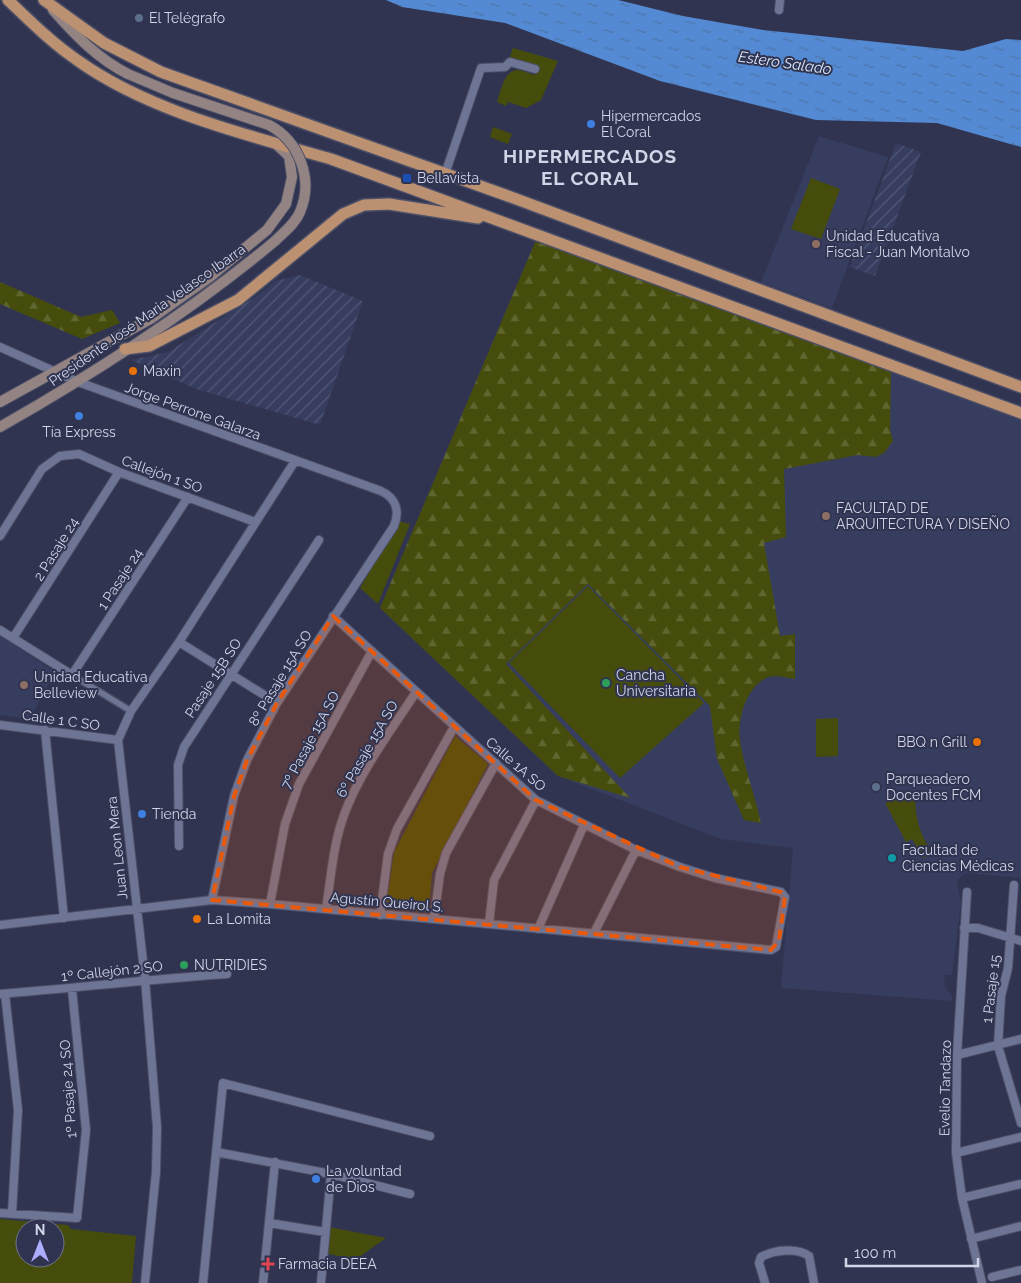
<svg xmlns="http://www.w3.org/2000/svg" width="1021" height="1283" font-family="Raleway,sans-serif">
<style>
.built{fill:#373d5f}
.industrial{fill:url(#industrial-furrows)}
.green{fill:#464d0c;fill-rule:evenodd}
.forest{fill:url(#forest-firs)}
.water{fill:url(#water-ripples)}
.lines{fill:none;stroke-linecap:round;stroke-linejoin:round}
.pedestrian-casing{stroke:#4c4f67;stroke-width:8}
.minor-casing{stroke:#4c4f67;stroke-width:10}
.secondary-casing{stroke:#4c4f67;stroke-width:12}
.primary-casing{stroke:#4c4f67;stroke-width:14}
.pedestrian{stroke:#6e7494;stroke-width:5.5}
.minor{stroke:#6e7494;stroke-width:8}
.secondary{stroke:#948383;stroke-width:10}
.primary{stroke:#bb9172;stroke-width:11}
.secondary-bridge-casing{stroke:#4c4f67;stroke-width:12;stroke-linecap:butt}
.secondary-bridge{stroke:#948383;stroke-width:10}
.marked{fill:#e8590c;fill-opacity:0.2;stroke:#e8590c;stroke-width:4;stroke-dasharray:10 6;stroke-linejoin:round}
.service-dot{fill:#5c6f8a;stroke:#303450;stroke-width:2}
.shop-dot{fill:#3f7fe0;stroke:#303450;stroke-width:2}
.transit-dot{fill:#1a4fb4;stroke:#303450;stroke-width:2}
.education-dot{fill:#8d6e63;stroke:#303450;stroke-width:2}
.food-dot{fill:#e8710a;stroke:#303450;stroke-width:2}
.leisure-dot{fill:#2e9e5b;stroke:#303450;stroke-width:2}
.culture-dot{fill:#0f9aa8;stroke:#303450;stroke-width:2}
.health-dot{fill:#e0444e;stroke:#303450;stroke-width:2}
.labels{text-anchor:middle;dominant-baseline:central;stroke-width:4;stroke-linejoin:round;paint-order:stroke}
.poi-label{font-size:14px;fill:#d1d5e7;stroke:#303450;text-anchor:start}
.street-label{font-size:14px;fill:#d1d5e7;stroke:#303450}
.water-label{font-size:15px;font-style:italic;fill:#d8e6fa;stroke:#303450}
.district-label{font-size:19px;font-weight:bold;letter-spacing:1px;fill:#d1d5e7;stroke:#303450}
</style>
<defs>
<pattern id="industrial-furrows" width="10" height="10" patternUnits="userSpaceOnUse" patternTransform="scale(1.25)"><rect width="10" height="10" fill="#373d5f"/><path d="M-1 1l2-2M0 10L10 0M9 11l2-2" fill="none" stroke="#535876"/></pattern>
<pattern id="forest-firs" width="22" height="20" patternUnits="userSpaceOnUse" patternTransform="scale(1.25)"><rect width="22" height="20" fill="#464d0c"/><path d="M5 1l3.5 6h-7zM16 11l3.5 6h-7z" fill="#60662f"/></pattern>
<pattern id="water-ripples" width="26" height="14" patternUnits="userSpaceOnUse" patternTransform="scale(1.25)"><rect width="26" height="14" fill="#548ad3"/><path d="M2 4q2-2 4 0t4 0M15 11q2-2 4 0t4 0" fill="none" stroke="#4e74a8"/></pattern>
</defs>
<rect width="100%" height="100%" fill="#303450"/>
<path class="built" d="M819,136L888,157L832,308L761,282Z
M536,240L1021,419V878L966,873L957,880L961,904L952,975H944L945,988L952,996V1001L781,988L793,848L721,839L558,776L380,608Z
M0,636L55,672L30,719L0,715Z"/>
<path class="industrial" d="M896,143L921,152L875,276L850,267Z
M300,275L363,301L320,425L196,389L131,360L168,352L257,296L275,281Z"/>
<path class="green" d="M513,48L558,61L541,100L526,108L508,102L506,106L497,102C501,91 504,69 519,70C524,71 530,74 535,75L537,69L509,59Z
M493,127L512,134L508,144L490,137Z
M811,178L840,189L821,239L791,229Z
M399,521L410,524L378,604L360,588Z
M588,586L704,703L620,778L509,663Z
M838,718V756L816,757V719Z
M455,736L488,764L432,873L429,912L386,909L394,852Z
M915,794C915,816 919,834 932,852L923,858L912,839L906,842L885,803Z
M0,1219L68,1225L71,1229L136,1236L132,1283H0ZM25,1228H55V1258H25Z
M329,1227L386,1238L355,1260L325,1253Z"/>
<path class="forest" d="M536,240L891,371L890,430L893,441L884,453L876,457L858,455L784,469L786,537L764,543L780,636L795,634V679C787,678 777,675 769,677C746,685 737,720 740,740C744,768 755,795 761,823L744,820L717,759L710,706L588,584L506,664L630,798L558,776L380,608Z
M0,282L81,317L112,310L120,323L82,339L0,304Z"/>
<path class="water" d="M386,0H618L683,16L763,30L963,51L1006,39L1021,40V147L937,123L816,120L660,81L505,23L402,7Z"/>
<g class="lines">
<g class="pedestrian-casing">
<path id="pedestrian" d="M72,675L131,711"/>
</g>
<g class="minor-casing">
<path id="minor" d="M779,10L780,0
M445,174L481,68L505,67L510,62L535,69
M0,347L78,382L381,491C396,498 400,511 394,526L277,703L247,760L234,796L212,900
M0,536L42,469L60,456L79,454L119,472L255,522
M0,630L72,675L188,497
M13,638L119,472
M179,642L277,703
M0,725L118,740
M45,730L64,918
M179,846L178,765L184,747L319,540
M1014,885L1008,968L1001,996L998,1046L1021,1123
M967,892L957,1055L956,1153L962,1198L982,1283
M270,904L285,824L299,784L372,651
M326,909C331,878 333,845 344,815C360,771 391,731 416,692
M380,915L388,854L397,829L454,727
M434,919L440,874L446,853L496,763
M489,924L494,880L536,800
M0,925L212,900L270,904L771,950L776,947L785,897L781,892L715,878L680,867L636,850L536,800L333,616
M964,928H978L1021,941
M538,929L584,825
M594,933L636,850
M0,994C76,988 151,979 227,974
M5,994L18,1110L12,1213
M957,1055L1021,1039
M216,1152L331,1174L410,1194
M956,1153L1021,1137
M962,1198L1021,1184
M0,1213L77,1218L86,1130L72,989
M269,1223L325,1232
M971,1239L1021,1226
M992,1277L1021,1270
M145,1283L156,1172L157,1127L145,979L118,740L131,711L179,642L295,461
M203,1283L223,1083L430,1136
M263,1283L275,1162
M321,1283L331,1174
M765,1283L759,1263L761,1257C774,1250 797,1247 809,1256L814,1283"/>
</g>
<g class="secondary-casing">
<path id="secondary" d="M53,10C75,35 98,59 128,74
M0,402L152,318L210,277L267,230L286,204L292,177L289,156L276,144
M0,427C95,373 191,311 275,241"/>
</g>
<g class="primary-casing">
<path id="primary" d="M8,0C30,21 52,43 77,60C148,111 247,135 331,159L1021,413
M44,0L104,43L161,72L508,196L1021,387
M125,349L149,346L238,300L343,214L364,205L389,204L478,218"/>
</g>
<use href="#pedestrian" class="pedestrian"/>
<use href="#minor" class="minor"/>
<use href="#secondary" class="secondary"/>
<use href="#primary" class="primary"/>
<g class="secondary-bridge-casing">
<path id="secondary-bridge" d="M128,74L173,93L269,125C299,141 314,179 300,212C295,224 284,232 275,241"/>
</g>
<use href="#secondary-bridge" class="secondary-bridge"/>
</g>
<path class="marked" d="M333,616L536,800L680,867L781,892L785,897L779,941L771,950L212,900L234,796L247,760L277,703Z"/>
<g class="service-dot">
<circle cx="139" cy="18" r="5"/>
<circle cx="876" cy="787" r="5"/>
</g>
<g class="shop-dot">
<circle cx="591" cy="124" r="5"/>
<circle cx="79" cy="416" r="5"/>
<circle cx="142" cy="814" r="5"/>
<circle cx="316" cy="1179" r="5"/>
</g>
<rect class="transit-dot" x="402" y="173" width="10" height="10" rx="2.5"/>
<g class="education-dot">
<circle cx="816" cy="244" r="5"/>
<circle cx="826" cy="516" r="5"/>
<circle cx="24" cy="685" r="5"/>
</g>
<g class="food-dot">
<circle cx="133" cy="371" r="5"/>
<circle cx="977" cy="742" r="5"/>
<circle cx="197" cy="919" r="5"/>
</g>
<g class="leisure-dot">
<circle cx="606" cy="683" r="5"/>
<circle cx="184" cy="965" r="5"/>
</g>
<circle class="culture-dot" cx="892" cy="858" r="5"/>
<path class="health-dot" d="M265.5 1256.5h5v5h5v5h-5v5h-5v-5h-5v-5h5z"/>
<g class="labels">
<g class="poi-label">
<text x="149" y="18">El Telégrafo</text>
<text x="601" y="116">Hipermercados<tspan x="601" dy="16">El Coral</tspan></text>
<text x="417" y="178">Bellavista</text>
<text x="826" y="236">Unidad Educativa<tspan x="826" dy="16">Fiscal - Juan Montalvo</tspan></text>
<text x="143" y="371">Maxin</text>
<text x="79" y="432" text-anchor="middle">Tía Express</text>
<text x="836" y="508">FACULTAD DE<tspan x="836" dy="16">ARQUITECTURA Y DISEÑO</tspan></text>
<text x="616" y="675">Cancha<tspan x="616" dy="16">Universitaria</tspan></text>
<text x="34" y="677">Unidad Educativa<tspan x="34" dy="16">Belleview</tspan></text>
<text x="967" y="742" text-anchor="end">BBQ n Grill</text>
<text x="886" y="779">Parqueadero<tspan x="886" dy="16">Docentes FCM</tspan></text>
<text x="152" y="814">Tienda</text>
<text x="902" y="850">Facultad de<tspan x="902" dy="16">Ciencias Médicas</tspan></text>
<text x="207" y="919">La Lomita</text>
<text x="194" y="965">NUTRIDIES</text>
<text x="326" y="1171">La voluntad<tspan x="326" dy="16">de Dios</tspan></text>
<text x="278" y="1264">Farmacia DEEA</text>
</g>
<g class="street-label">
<text transform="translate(147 315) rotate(-35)">Presidente José Maria Velasco Ibarra</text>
<text transform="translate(193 411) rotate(20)">Jorge Perrone Galarza</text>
<text transform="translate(162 474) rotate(20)">Callejón 1 SO</text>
<text transform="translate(56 549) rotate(-58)">2 Pasaje 24</text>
<text transform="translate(120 579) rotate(-57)">1 Pasaje 24</text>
<text transform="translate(213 678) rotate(-57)">Pasaje 15B SO</text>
<text transform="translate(280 678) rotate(-59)">8º Pasaje 15A SO</text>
<text transform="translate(61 720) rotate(8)">Calle 1 C SO</text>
<text transform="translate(310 740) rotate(-62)">7º Pasaje 15A SO</text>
<text transform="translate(367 749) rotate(-60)">6º Pasaje 15A SO</text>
<text transform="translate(516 764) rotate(41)">Calle 1A SO</text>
<text transform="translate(117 848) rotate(-96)">Juan Leon Mera</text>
<text transform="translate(387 902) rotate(5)">Agustín Queirol S.</text>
<text transform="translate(112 971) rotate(-6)">1º Callejón 2 SO</text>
<text transform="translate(991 989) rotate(-83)">1 Pasaje 15</text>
<text transform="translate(945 1088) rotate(-89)">Evelio Tandazo</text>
<text transform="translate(68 1089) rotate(-94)">1º Pasaje 24 SO</text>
</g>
<g class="water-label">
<text transform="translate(785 63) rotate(8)">Estero Salado</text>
</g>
<g class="district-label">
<text x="590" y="156">HIPERMERCADOS<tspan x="590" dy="22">EL CORAL</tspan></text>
</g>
</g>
<g transform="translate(40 1243)"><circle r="24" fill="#303450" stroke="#70748c"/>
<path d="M0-4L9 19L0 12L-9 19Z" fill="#adaefb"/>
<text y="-8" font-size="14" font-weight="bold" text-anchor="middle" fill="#d1d5e7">N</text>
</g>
<path d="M846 1258v8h132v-8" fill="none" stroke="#d1d5e7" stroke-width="2.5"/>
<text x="854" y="1258" font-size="15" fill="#d1d5e7" stroke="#303450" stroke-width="4" paint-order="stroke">100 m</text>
</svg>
